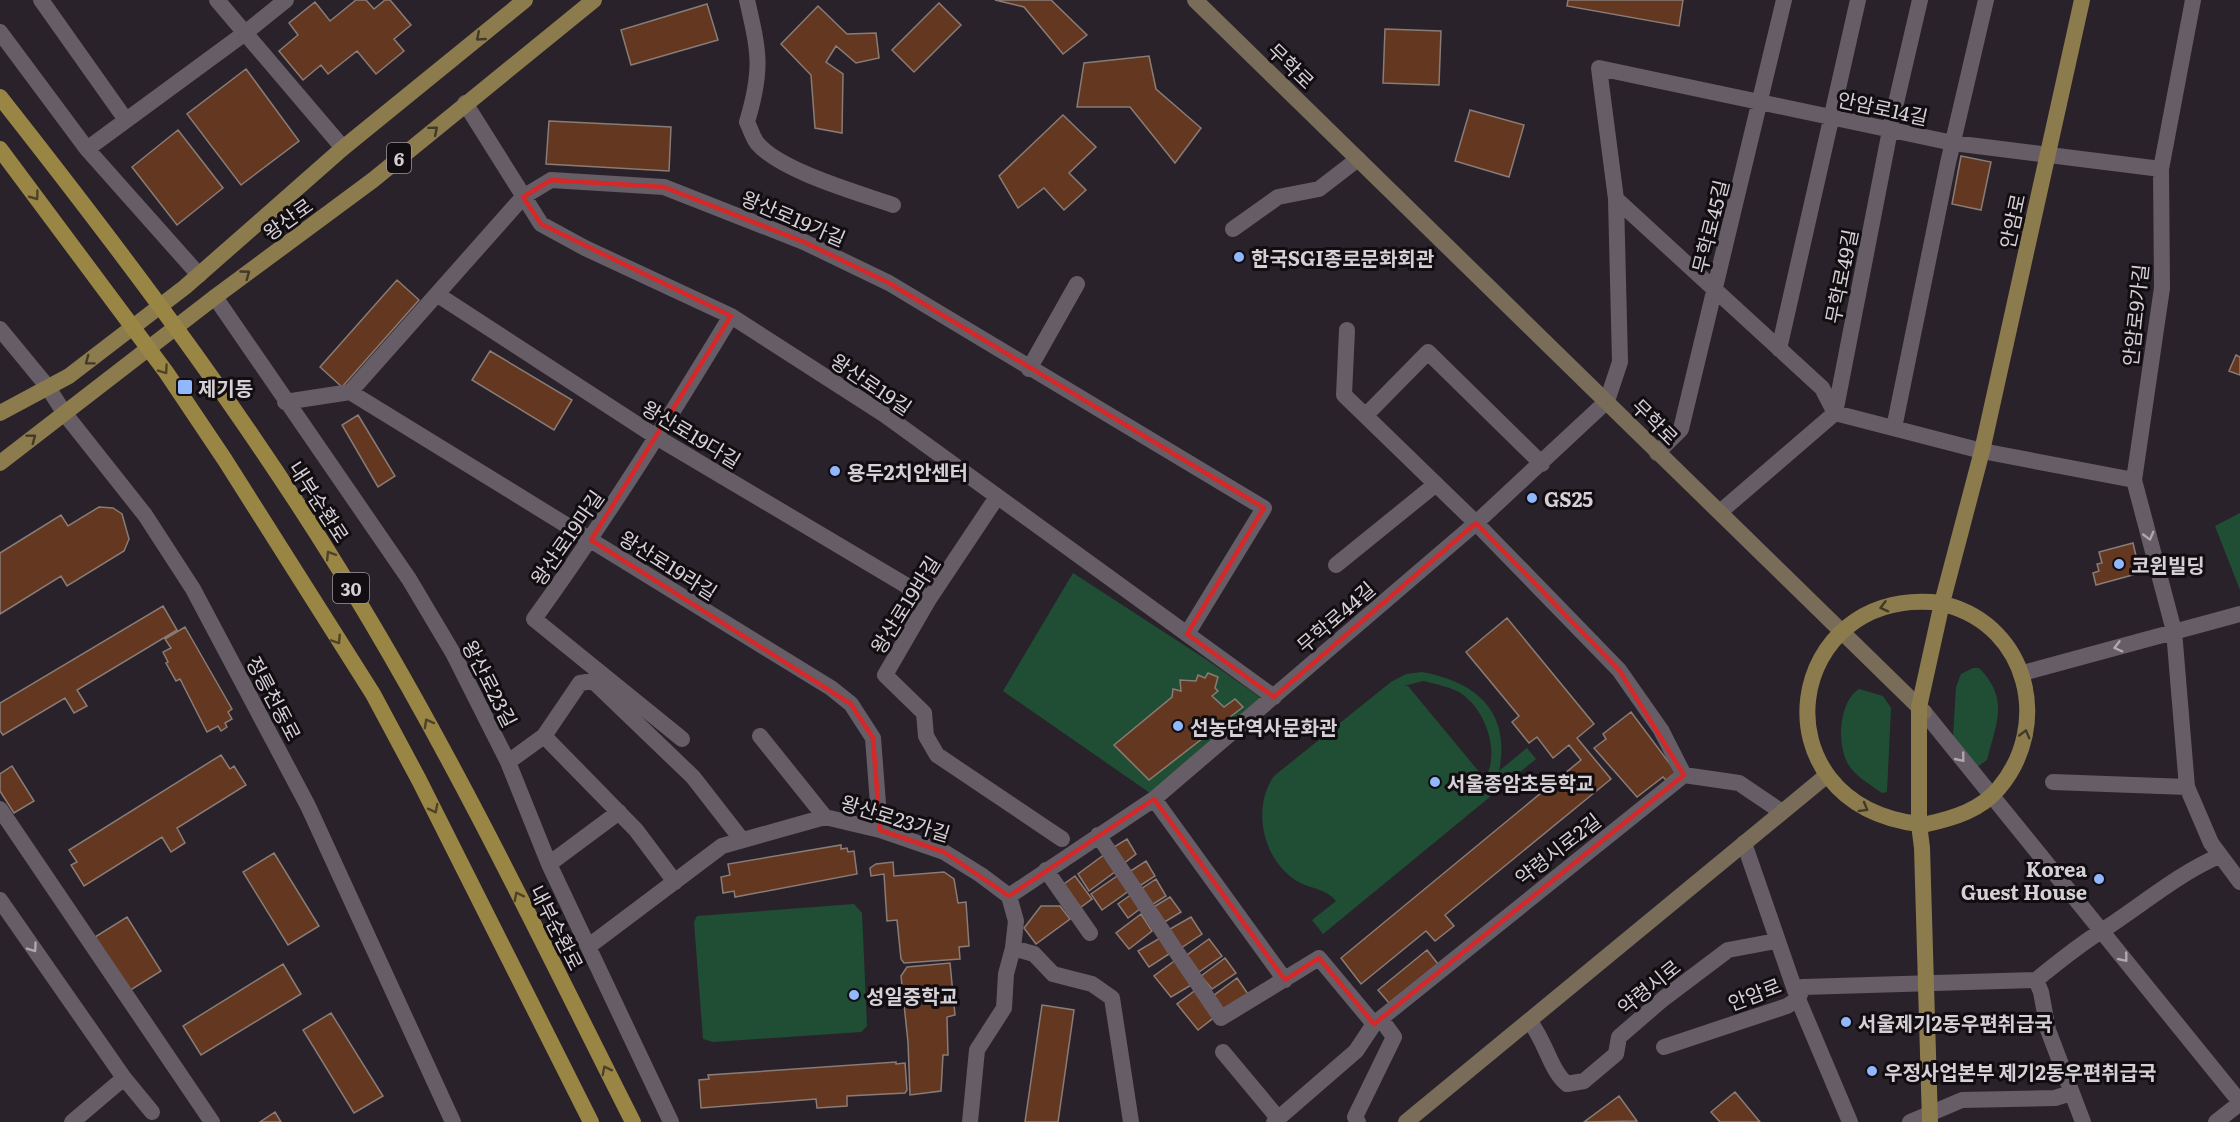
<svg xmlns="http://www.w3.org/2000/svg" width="2240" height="1122" font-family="Literata,'Noto Sans KR',serif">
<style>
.green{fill:#204e34;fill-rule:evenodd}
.pier{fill:#2a222a}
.building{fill:#633720;stroke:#897c76;stroke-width:1.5}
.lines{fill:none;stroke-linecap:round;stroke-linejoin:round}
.minor{stroke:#665d66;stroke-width:16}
.secondary{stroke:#796c59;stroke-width:16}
.primary{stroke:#8c7b4d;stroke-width:16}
.trunk{stroke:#998544;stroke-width:16}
.oneway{stroke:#423929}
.oneway2{stroke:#4e4328}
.oneway3{stroke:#aea8ae}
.marked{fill:none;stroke:#d62828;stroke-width:4.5;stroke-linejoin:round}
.poi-dot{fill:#91b8fd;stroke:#110d11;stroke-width:2}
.labels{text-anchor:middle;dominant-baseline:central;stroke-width:6;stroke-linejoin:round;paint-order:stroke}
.shield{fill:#110d11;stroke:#9a969a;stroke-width:1.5}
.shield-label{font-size:18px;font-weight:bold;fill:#d5d0d5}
.street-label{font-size:20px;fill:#d5d0d5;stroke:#110d11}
.poi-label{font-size:20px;font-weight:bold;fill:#d5d0d5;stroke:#110d11;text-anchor:start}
</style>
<rect width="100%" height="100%" fill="#2a222a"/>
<path class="green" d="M2240,513V590L2215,526Z
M1073,573L1207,660L1261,698L1150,793L1003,691Z
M1973,668H1979C2010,699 1996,723 1987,760L1977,767L1953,737L1956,687L1961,674Z
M1422,672C1477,682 1511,712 1499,771L1527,748L1536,759L1323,934L1312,920L1336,901C1326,888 1309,889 1295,880C1262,857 1252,808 1274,776L1391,682L1406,674ZM1423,681C1436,684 1447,686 1459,692C1485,708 1501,751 1485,779L1408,686H1404Z
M1859,689L1883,696L1891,708L1887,792L1882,793C1871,785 1853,775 1847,762C1837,742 1839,702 1859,689Z
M854,904L862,913L867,1026L861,1032L713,1042L703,1039L694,922L697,916Z"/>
<path class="pier" d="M0,73L213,365L310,503L449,742L641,1122H564L399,792L260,556L188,443L70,280L0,189Z"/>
<path class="building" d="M356,0H366L374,9L385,0H390L411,25L394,39L404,51L376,74L357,51L328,74L321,65L303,80L279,51L298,35L289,23L315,2L330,21Z
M995,0H1051L1087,35L1063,54L1024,7Z
M1568,0H1683L1679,26L1567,6Z
M939,3L961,25L914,72L892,50Z
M707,4L718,40L631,65L621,30Z
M818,6L847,34L876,33L879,58L856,63L836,46L826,62L843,74L842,133L815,128L811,75L781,44Z
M1385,29L1441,31L1439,85L1383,83Z
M1149,56L1156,89L1201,128L1175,163L1130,107H1077L1084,63Z
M246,69L299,141L241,185L187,114Z
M1470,110L1524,125L1509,177L1455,161Z
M1063,115L1096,147L1069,173L1086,190L1064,210L1044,188L1018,208L999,176Z
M549,121L671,127L669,171L546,164Z
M178,130L223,188L177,225L132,167Z
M1961,156L1991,162L1981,210L1952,204Z
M397,280L419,300L342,387L320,367Z
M490,351L572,400L554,430L472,380Z
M2236,355L2240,357V375L2229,371Z
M358,415L395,476L378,487L342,425Z
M99,507L113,508L122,514L129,539L124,551L67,586L61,576L0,614V553L61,515L68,526Z
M2133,543L2140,573L2096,585L2093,573L2099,571L2097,564L2102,563L2099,552Z
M163,606L177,630L77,690L87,706L74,713L65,698L3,735L0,731V703Z
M1507,618L1594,724L1577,738L1611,779L1445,915L1454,926L1435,941L1426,931L1361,984L1341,958L1581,760L1569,745L1553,758L1537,737L1529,743L1512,722L1519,716L1466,652Z
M185,627L232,709L228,712L232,719L225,723L227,727L221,731L218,726L207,732L180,679L176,681L166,663L168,662L163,652L171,648L165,639Z
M1208,673L1218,677L1215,688L1218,691L1212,696L1224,707L1235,699L1243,707L1149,780L1114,745L1172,697L1173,689L1181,691L1180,680L1196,681L1198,675L1205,678Z
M1631,712L1676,772L1666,780L1663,777L1637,797L1594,748L1606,739L1603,734Z
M221,755L230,769L234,766L246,785L177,828L185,843L171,852L162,837L84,886L71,865L77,862L69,850Z
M12,766L34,801L14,813L0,791V774Z
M1127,839L1136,854L1123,864L1114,847Z
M841,845V849L847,848L848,852L854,851L857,874L735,897L734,891L723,893L721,877L730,875L728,864Z
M274,853L319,926L288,945L243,872Z
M1105,854L1116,871L1089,891L1078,874Z
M1146,861L1155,876L1138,887L1129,872Z
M893,862L894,876L944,872L954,879L958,903L966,902L969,946L959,947L960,959L904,963L901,959L897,920L887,921L884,874L871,876L870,868L876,864Z
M1120,874L1130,890L1102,910L1091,894Z
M1075,876L1092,899L1077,910L1060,887Z
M1156,879L1166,896L1147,908L1138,891Z
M1132,894L1141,908L1128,918L1118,904Z
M1170,897L1181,912L1163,923L1152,908Z
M1041,906H1060L1070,919L1036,944L1024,928Z
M1141,914L1152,931L1129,949L1116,933Z
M127,917L161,971L129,991L95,937Z
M1191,917L1202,934L1181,948L1170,929Z
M1160,938L1169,954L1149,967L1138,951Z
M1209,939L1222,956L1199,972L1187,955Z
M1427,950L1438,964L1389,1003L1378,990Z
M1225,958L1236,973L1212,989L1201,976Z
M1177,959L1193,984L1171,997L1154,976Z
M950,963L955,1015L947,1017L948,1055H943L941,1091L910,1095L908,1042L901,976L907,967Z
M283,964L301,994L201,1055L183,1026Z
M1237,978L1248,994L1224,1011L1213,996Z
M1197,989L1216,1016L1198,1030L1177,1004Z
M1042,1005L1074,1010L1058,1122H1025Z
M331,1013L383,1096L354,1113L303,1030Z
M896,1062V1064L905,1063L907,1090L905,1093L847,1096V1106L817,1108L816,1099L701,1108L699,1080L709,1079L708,1075Z
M1735,1092L1760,1122H1720L1711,1112Z
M1619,1096L1637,1121L1584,1122Z
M275,1112L281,1122H260Z"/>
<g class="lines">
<path class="minor" d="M41,0L126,120
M217,0L343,148
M747,0C759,52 763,69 747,122C750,128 753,138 757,143C780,171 859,193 893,205
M2193,0L2161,169L2162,288L2134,480L2174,631L2187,787L2211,843L2240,882
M0,32L87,149L199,275
M465,103L541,224L585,248L731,316L885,415L1274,697
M87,149L245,33L286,0
M1616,199L1822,388L1835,413L1982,451L2134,480
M1233,229L1278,197L1319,189L1358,159
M438,295L658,438L929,599
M215,297L409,579L453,653L508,762L549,864L671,1122
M0,329L47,386L65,414L145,515L193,589L308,806L453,1122
M1347,330L1344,395L1476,523L1619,670L1661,730L1684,775
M1779,349L1858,0
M1029,369L1077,284
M350,392L831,688L851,704L873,738L880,830
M285,402L350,392L523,197L551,180L664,187L804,242L889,283L1264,508L1187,634
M1366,415L1428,352L1542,464
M1894,428L1948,163L1986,0
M1657,453L1681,429L1784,0
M997,497L929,599L885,675L924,713L926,736L937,755L1062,839
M1720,512L1835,413L1892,120L1920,0
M1336,565L1436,484
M2023,673L2240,614
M1924,712L2240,1102
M544,736L636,830L675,882
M760,736L825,817
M682,739L534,619C605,521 669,419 731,316
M508,762L544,736L580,683L593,681L693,777L742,840
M2053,782L2187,787
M1154,799L1285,980
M0,809L212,1122
M1098,835L1221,1018L1319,958L1374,1024
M1744,843L1798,999L1850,1122
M549,864L619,812
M1046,870L1090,933
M1009,896L1154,799L1476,523L1607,401L1620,362L1616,199L1599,68L1953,143L2161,169
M0,900L124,1078L152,1112
M589,946L722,846L825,817L880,830L944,852L981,875L1009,896L1016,921L1013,948L1034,954L1053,974L1092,984L1112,998L1131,1122
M1530,1022C1546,1042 1550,1070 1567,1084L1584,1081L1616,1054L1619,1037L1663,999L1728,950L1776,941
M1664,1047L1787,1006L1798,999L1803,987L2036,980
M1223,1052L1278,1118
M72,1122L124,1078
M970,1122L977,1050L1004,1008L1006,974L1013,948
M1274,1122L1356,1051L1374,1024L1684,775L1739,783L1782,812
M1358,1122L1355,1117L1394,1037L1381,1019
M1910,1122L1962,1100L2055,1098L2071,1093
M2083,1122L2048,1030L2041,992L2036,980C2058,962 2079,945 2103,930C2142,905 2176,875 2219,856
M2216,1122L2240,1103"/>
<path class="secondary" d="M1195,0L1924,712
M1406,1122L1826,776"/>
<path class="primary" d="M0,413L69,376L185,287L343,148L525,0
M0,463L215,297L373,180L594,0
M1919,824C1751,803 1784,583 1942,603
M1927,824C1954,818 1981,810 1999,788C2052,725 2028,627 1947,605
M1930,1122L1922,848L1919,824V707L1942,603L1982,451L2082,0"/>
<path class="trunk" d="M0,97C133,266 262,437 371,622C467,784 548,954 633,1122
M0,149L166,372L225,460L373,694L419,780L591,1122"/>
</g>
<defs><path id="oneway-chevron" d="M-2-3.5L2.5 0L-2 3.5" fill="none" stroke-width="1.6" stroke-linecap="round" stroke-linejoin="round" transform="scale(1.5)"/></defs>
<g class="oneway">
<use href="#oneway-chevron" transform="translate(480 37) rotate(139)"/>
<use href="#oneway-chevron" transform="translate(434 130) rotate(-40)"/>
<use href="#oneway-chevron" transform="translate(246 274) rotate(-36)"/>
<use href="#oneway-chevron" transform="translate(89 361) rotate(143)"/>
<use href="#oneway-chevron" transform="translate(32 438) rotate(-37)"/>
<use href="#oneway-chevron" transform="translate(1884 607) rotate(165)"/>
<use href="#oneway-chevron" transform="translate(2025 734) rotate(-75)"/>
<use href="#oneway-chevron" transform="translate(1864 808) rotate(30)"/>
</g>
<g class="oneway2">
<use href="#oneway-chevron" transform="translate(35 196) rotate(53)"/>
<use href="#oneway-chevron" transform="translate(164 370) rotate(55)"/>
<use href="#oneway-chevron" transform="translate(330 555) rotate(-122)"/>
<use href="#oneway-chevron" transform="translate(337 640) rotate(57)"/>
<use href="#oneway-chevron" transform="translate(428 723) rotate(-119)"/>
<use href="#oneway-chevron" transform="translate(434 809) rotate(63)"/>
<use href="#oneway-chevron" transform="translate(518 896) rotate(-117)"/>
<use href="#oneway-chevron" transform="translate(606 1070) rotate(-117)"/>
</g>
<g class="oneway3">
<use href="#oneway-chevron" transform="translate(2149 536) rotate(75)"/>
<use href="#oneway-chevron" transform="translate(2118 647) rotate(165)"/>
<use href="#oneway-chevron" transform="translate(1961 758) rotate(51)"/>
<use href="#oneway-chevron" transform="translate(33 948) rotate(55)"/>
<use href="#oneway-chevron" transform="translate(2124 958) rotate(51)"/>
</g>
<path class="marked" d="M551,180L664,187L804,242L889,283L1264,508L1187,634L1274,697L1476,523L1619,670L1684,775L1374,1024L1319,958L1285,980L1154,799L1009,896L944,852L880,830L873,738L851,704L591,540L731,316L541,224L523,197Z"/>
<g class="poi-dot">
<circle cx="1239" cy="257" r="6"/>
<rect x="177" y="379" width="16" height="16" rx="3"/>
<circle cx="835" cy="471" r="6"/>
<circle cx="1532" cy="498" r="6"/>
<circle cx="2119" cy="564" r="6"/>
<circle cx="1178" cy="726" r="6"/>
<circle cx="1435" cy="782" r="6"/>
<circle cx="2099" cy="879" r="6"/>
<circle cx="854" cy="995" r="6"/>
<circle cx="1846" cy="1022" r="6"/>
<circle cx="1872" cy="1071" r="6"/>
</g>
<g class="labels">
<g class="shield">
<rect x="387" y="143" width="24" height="30" rx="4.5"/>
<rect x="333" y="573" width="36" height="30" rx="4.5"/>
</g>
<g class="shield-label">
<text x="399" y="158">6</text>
<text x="351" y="588">30</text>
</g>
<g class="street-label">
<text transform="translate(1292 65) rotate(44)">무학로</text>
<text transform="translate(1883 107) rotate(12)">안암로14길</text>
<text transform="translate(794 217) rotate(23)">왕산로19가길</text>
<text transform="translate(287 218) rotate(-36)">왕산로</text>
<text transform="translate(2011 221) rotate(-78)">안암로</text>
<text transform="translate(1709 226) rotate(-76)">무학로45길</text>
<text transform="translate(1840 276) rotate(-79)">무학로49길</text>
<text transform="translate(2134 315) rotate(-84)">안암로9가길</text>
<text transform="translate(872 383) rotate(34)">왕산로19길</text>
<text transform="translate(1656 421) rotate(45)">무학로</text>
<text transform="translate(692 433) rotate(31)">왕산로19다길</text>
<text transform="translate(320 501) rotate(57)">내부순환로</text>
<text transform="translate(566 537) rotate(-55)">왕산로19마길</text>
<text transform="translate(669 564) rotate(32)">왕산로19라길</text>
<text transform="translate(904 604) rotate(-58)">왕산로19바길</text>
<text transform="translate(1335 616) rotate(-41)">무학로44길</text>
<text transform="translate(491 683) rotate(63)">왕산로23길</text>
<text transform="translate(275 698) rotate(62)">정릉천동로</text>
<text transform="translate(896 817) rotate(17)">왕산로23가길</text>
<text transform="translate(1557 848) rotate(-38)">약령시로2길</text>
<text transform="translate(558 927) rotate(63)">내부순환로</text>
<text transform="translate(1648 986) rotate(-39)">약령시로</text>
<text transform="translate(1754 993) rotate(-21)">안암로</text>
</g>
<g class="poi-label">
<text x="1251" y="257">한국SGI종로문화회관</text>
<text x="198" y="387">제기동</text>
<text x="847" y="471">용두2치안센터</text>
<text x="1544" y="498">GS25</text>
<text x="2131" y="564">코윈빌딩</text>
<text x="1190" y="726">선농단역사문화관</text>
<text x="1447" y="782">서울종암초등학교</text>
<text x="2087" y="868" text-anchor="end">Korea<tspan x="2087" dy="23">Guest House</tspan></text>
<text x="866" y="995">성일중학교</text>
<text x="1858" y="1022">서울제기2동우편취급국</text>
<text x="1884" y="1071">우정사업본부 제기2동우편취급국</text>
</g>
</g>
</svg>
